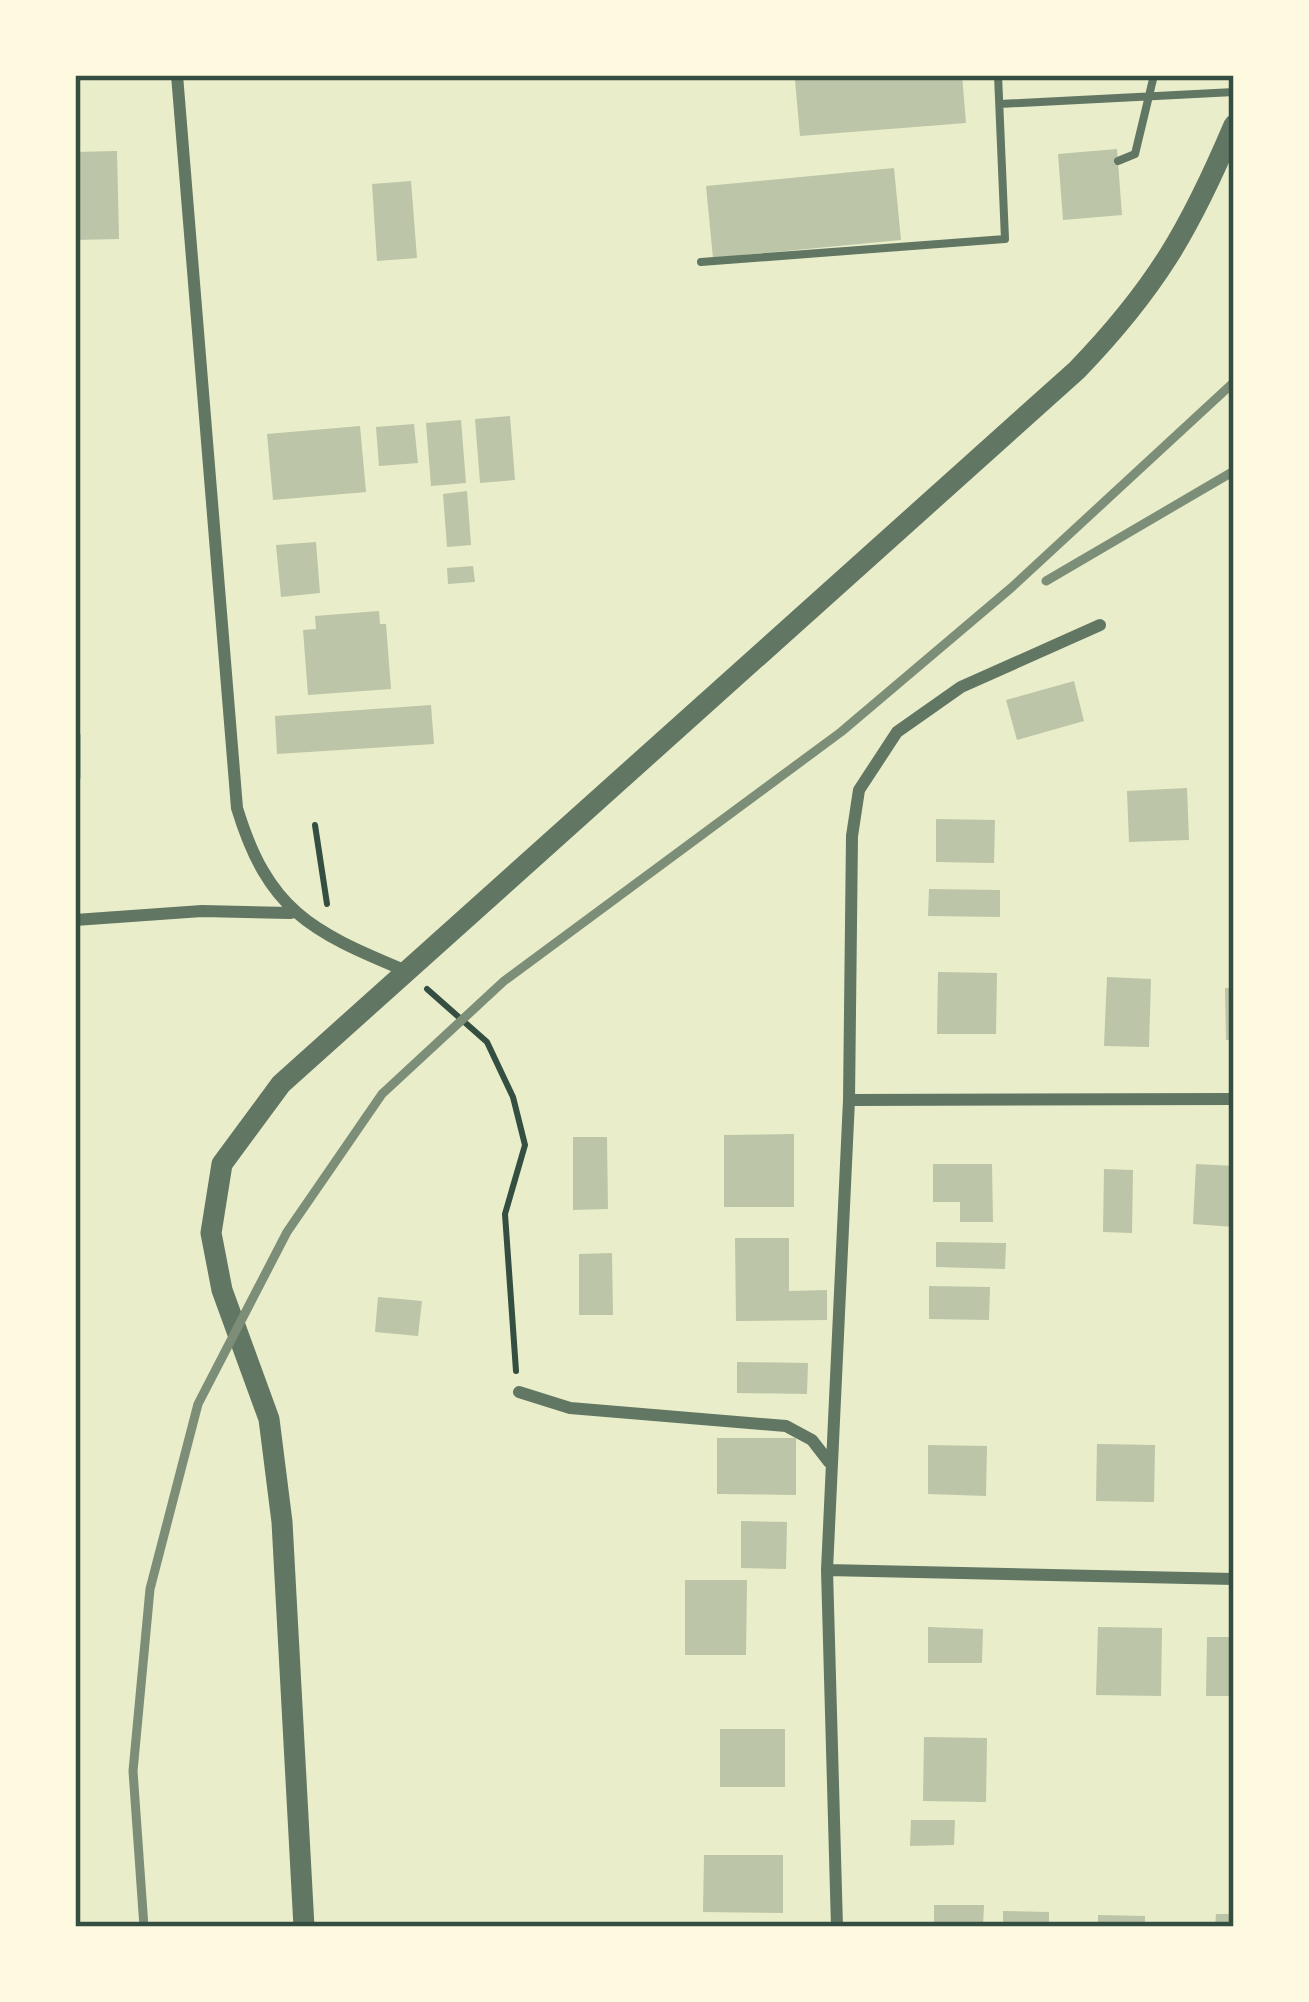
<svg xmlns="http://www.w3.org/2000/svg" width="1309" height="2002" font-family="Literata,serif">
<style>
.building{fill:#bcc5a7}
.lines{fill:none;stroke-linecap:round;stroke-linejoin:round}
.path{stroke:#344e41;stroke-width:6}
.service{stroke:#617663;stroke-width:8}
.minor{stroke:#617663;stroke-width:12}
.tertiary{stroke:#617663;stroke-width:21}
.rail{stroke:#7c8e77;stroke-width:9}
.neatline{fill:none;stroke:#344e41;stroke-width:4.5}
</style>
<rect width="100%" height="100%" fill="#e9edc9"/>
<path class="building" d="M866,75H962L966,123L800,136L795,80Z
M1117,149L1122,215L1063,220L1058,154Z
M117,151L119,239L75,240V152Z
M894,168L901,240L713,258L706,186Z
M411,181L417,258L377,261L372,184Z
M510,416L515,480L480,483L475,419Z
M461,420L466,483L431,486L426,423Z
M414,424L418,463L379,466L376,427Z
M360,426L366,492L273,500L267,434Z
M467,491L471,545L447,547L443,494Z
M316,542L320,593L281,597L276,545Z
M473,566L475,582L448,584L447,568Z
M379,611L380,624H386L391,689L308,695L303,630L316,629L315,616Z
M1074,681L1084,721L1017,740L1006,700Z
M431,705L434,744L277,754L275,716Z
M75,734H81V779L75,780Z
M1187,788L1189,840L1129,842L1127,791Z
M936,819L995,820L994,863L936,862Z
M929,889L1000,890V917L928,916Z
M938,972L997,973L996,1034H937Z
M1107,977L1151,979L1149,1047L1104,1046Z
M1225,988H1234V1040H1226Z
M794,1134V1207H724V1135Z
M573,1137H607L608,1209L573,1210Z
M933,1164H992L993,1222H960V1202H933Z
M1196,1164L1234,1166V1227L1193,1224Z
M1104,1169L1133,1170L1132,1233L1103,1232Z
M735,1238H789V1291L827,1290V1320L736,1321Z
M936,1242L1006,1243L1005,1269L936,1267Z
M612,1253L613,1315H579V1254Z
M929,1286L990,1287L989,1320L929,1319Z
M378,1297L422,1301L418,1336L375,1332Z
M737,1362L808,1363L807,1394L737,1393Z
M717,1438H796V1495L717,1494Z
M1097,1444L1155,1445L1154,1502L1096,1501Z
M928,1445L987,1446L986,1496L928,1494Z
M741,1521L787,1522L786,1569L741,1568Z
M685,1580H747L746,1655H685Z
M928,1627L983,1629L982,1663H928Z
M1098,1627L1162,1628L1161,1696L1096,1695Z
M1207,1637H1234V1696H1206Z
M720,1729H785V1787H720Z
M924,1737L987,1738L986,1802L923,1801Z
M911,1820H955L954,1845L910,1846Z
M704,1855H783V1913L703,1912Z
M934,1905H984L983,1927H934Z
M1003,1911L1049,1912V1927H1003Z
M1216,1914H1234V1927H1215Z
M1098,1915L1145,1916V1927H1098Z"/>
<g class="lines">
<path class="path" d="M315,825L327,904
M427,989L487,1042L513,1097L525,1145L505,1214L516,1371"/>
<path class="service" d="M1000,104L1234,92
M1118,161L1135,154L1154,75
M701,262L1005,239L998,75"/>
<path class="minor" d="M177,75L237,808C268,910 310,931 404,970
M75,920L202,911L291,913
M849,1100L1234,1099
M519,1392L570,1408L786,1426L812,1440L829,1462
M827,1570L1234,1579
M837,1927L827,1570L849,1100L852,836L859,790L897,732L961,687L1100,625"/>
<path class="tertiary" d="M304,1927L282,1522L269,1419L222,1290L211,1233L222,1164L281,1084L1077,370C1156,288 1190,229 1234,125"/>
<path class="rail" d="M1046,581L1234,471
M144,1927L133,1771L150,1589L198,1404L287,1232L382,1094L504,981L841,732L1011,588L1234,382"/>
</g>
<rect width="1309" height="2002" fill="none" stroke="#fefae0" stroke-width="156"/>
<rect x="78" y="78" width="1153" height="1846" class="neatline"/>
</svg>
